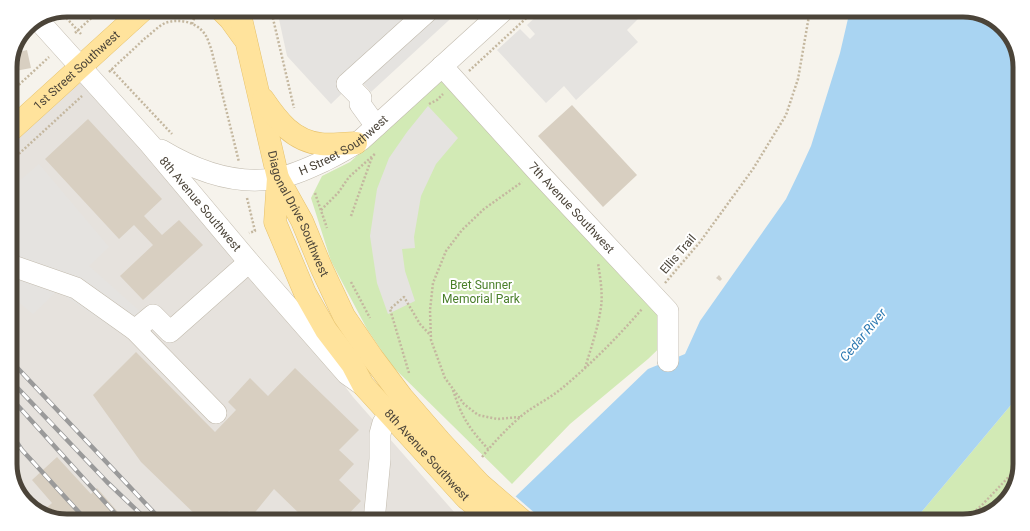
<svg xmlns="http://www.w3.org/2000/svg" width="1030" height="531" font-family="Roboto,sans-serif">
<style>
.industrial{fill:#e6e2dd}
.green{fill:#d2eab5}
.parking{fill:#e5e3e0}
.water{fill:#a9d4f2}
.pier{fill:#f6f3ec}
.building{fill:#d8cfc1}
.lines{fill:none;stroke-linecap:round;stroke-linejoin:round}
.minor-casing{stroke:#c2bbae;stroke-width:22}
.major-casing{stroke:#e6c16a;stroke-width:23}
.path{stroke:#c4b79f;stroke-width:2.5;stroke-dasharray:2 2;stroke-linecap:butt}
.minor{stroke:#fff;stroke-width:21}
.major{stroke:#ffe39c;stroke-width:22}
.rail-casing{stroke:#9a9a9a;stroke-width:4.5}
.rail{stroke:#fff;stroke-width:3;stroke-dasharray:9;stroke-linecap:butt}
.labels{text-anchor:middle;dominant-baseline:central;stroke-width:4;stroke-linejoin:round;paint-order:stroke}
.street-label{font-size:12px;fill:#4b4439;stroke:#fff}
.park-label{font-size:12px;fill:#4a7f2a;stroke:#fff}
.water-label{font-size:13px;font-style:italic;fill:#2e7ab2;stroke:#fff}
.rim{fill:none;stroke:#4b4439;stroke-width:5}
</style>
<rect width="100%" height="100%" fill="#f6f3ec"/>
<path class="industrial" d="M80,67L263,278L353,397L462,521H67L41,515L19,496L10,468V131Z"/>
<path class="green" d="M444,77L675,333L648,359L570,424L512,484L392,366L367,329L331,261L311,198L322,176L350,162Z
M1020,394V464L1016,480L988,514L964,521H914Z"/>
<path class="parking" d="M277,10H460L371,92L358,78L331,104L287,56Z
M543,10H643L645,12L627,30L638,42L576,100L564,86L546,103L497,50L520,29L530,39L535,34L527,25Z
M428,106L458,138L436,164L421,196L414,237L415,248L402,249L405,271L415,301L388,314L377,283L370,236L377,189L389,158L407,132Z
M39,164L109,247L89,266L143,314L125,336L57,291L33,314L10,295V189Z"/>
<path class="water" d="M850,10H963L989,16L1011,35L1020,63V394L914,521H490L648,369L685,354L700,321L786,199L799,172L811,146L840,53Z"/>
<path class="pier" d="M514,495L544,521H488Z"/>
<path class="building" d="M27,50L31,68L10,72V63L15,53Z
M572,105L637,175L603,207L538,136Z
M88,119L162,199L144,216L162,235L179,220L203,245L143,300L120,276L153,245L134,225L119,239L45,159Z
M719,275L722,279L720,281L716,278Z
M136,352L215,432L236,410L228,402L250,378L268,396L295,368L359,430L339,450L354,464L339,480L361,501L342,521H307L274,489L248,521H243L229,511L219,521H202L141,462L93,395Z
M57,457L91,494L97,488L125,520L124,521H67L40,514L52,503L32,480Z"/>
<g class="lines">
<g class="minor-casing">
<g id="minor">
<path id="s1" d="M39,21L149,143L249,262L347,374L361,384"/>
<path id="s2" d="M442,66L538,172L668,311V361"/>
<path d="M376,126L360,104L361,98L347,84L429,10"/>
<path id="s3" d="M161,150C196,171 237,186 278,178C294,175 309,168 324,161C336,155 349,148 361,140L504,10"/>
<path d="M10,265L76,288L135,330L216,413"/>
<path d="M135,330L153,315L170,332L249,262"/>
<path d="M374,521L380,459V434L383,423L399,401"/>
</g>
</g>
<g class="major-casing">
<g id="major">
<path d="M221,10L230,19L243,37"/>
<path id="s4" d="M239,10L278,178L302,221L321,267L344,316L372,357L402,397L440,441L480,484L523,521"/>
<path d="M263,99C278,121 293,141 321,144C332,145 345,143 356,143"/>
<path id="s5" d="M10,131L143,10"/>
<path id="s6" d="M278,178L275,222L305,293L326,330L352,364L363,385L466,498L494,521"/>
</g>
</g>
<path class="path" d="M271,10L294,108
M61,12L81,34
M192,24L197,11
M75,33L100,10
M111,69L172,134
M469,71L535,10
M109,72C120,61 132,51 143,40C150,35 157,27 165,23C180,18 198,22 206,36C208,39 209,44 211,48L239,162
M10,93L49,57
M429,104L437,100L443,94
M10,162L82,96
M315,193L327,228
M247,198L255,231L249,233
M321,210L338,193L349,177L376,153
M351,216L372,157
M351,282L370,318
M665,283L700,242L753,169L786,115L798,79L810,10
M585,368C591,348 598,328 601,307C603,293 600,277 598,263
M409,373L390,309L404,297L420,324L431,336
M453,390C462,418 469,428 488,449
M520,417L497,419L478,415L464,404L445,378L431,340L430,310L433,283L446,251L462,230L484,209L522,182
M482,457C495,441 509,426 525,413C536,405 550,398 561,389C590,365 617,338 642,309
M964,521L982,505L1020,465"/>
<use href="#minor" class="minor"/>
<use href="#major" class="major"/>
<g class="rail-casing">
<path id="rail" d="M10,360L162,521
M10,380L107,482L148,521
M10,397L122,521
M10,432L22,450L87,521"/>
</g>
<use href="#rail" class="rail"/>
</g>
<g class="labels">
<g class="street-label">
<text stroke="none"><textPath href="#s5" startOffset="90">1st Street Southwest</textPath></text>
<text stroke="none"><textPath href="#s3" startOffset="197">H Street Southwest</textPath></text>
<text stroke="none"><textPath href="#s1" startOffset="244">8th Avenue Southwest</textPath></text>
<text stroke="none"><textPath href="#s2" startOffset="192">7th Avenue Southwest</textPath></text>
<text stroke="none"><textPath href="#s4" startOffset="213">Diagonal Drive Southwest</textPath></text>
<text transform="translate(678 254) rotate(-49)">Ellis Trail</text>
<text stroke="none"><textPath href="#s6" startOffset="325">8th Avenue Southwest</textPath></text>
</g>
<g class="park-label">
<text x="481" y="285">Bret Sunner<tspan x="481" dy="14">Memorial Park</tspan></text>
</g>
<g class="water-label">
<text transform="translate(863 335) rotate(-50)">Cedar River</text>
</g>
</g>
<path d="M0 0H1030V531H0ZM67 17H963A50 50 0 0 1 1013 67V464A50 50 0 0 1 963 514H67A50 50 0 0 1 17 464V67A50 50 0 0 1 67 17Z" fill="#fff" fill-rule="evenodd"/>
<path class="rim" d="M67 17H963A50 50 0 0 1 1013 67V464A50 50 0 0 1 963 514H67A50 50 0 0 1 17 464V67A50 50 0 0 1 67 17Z"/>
</svg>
